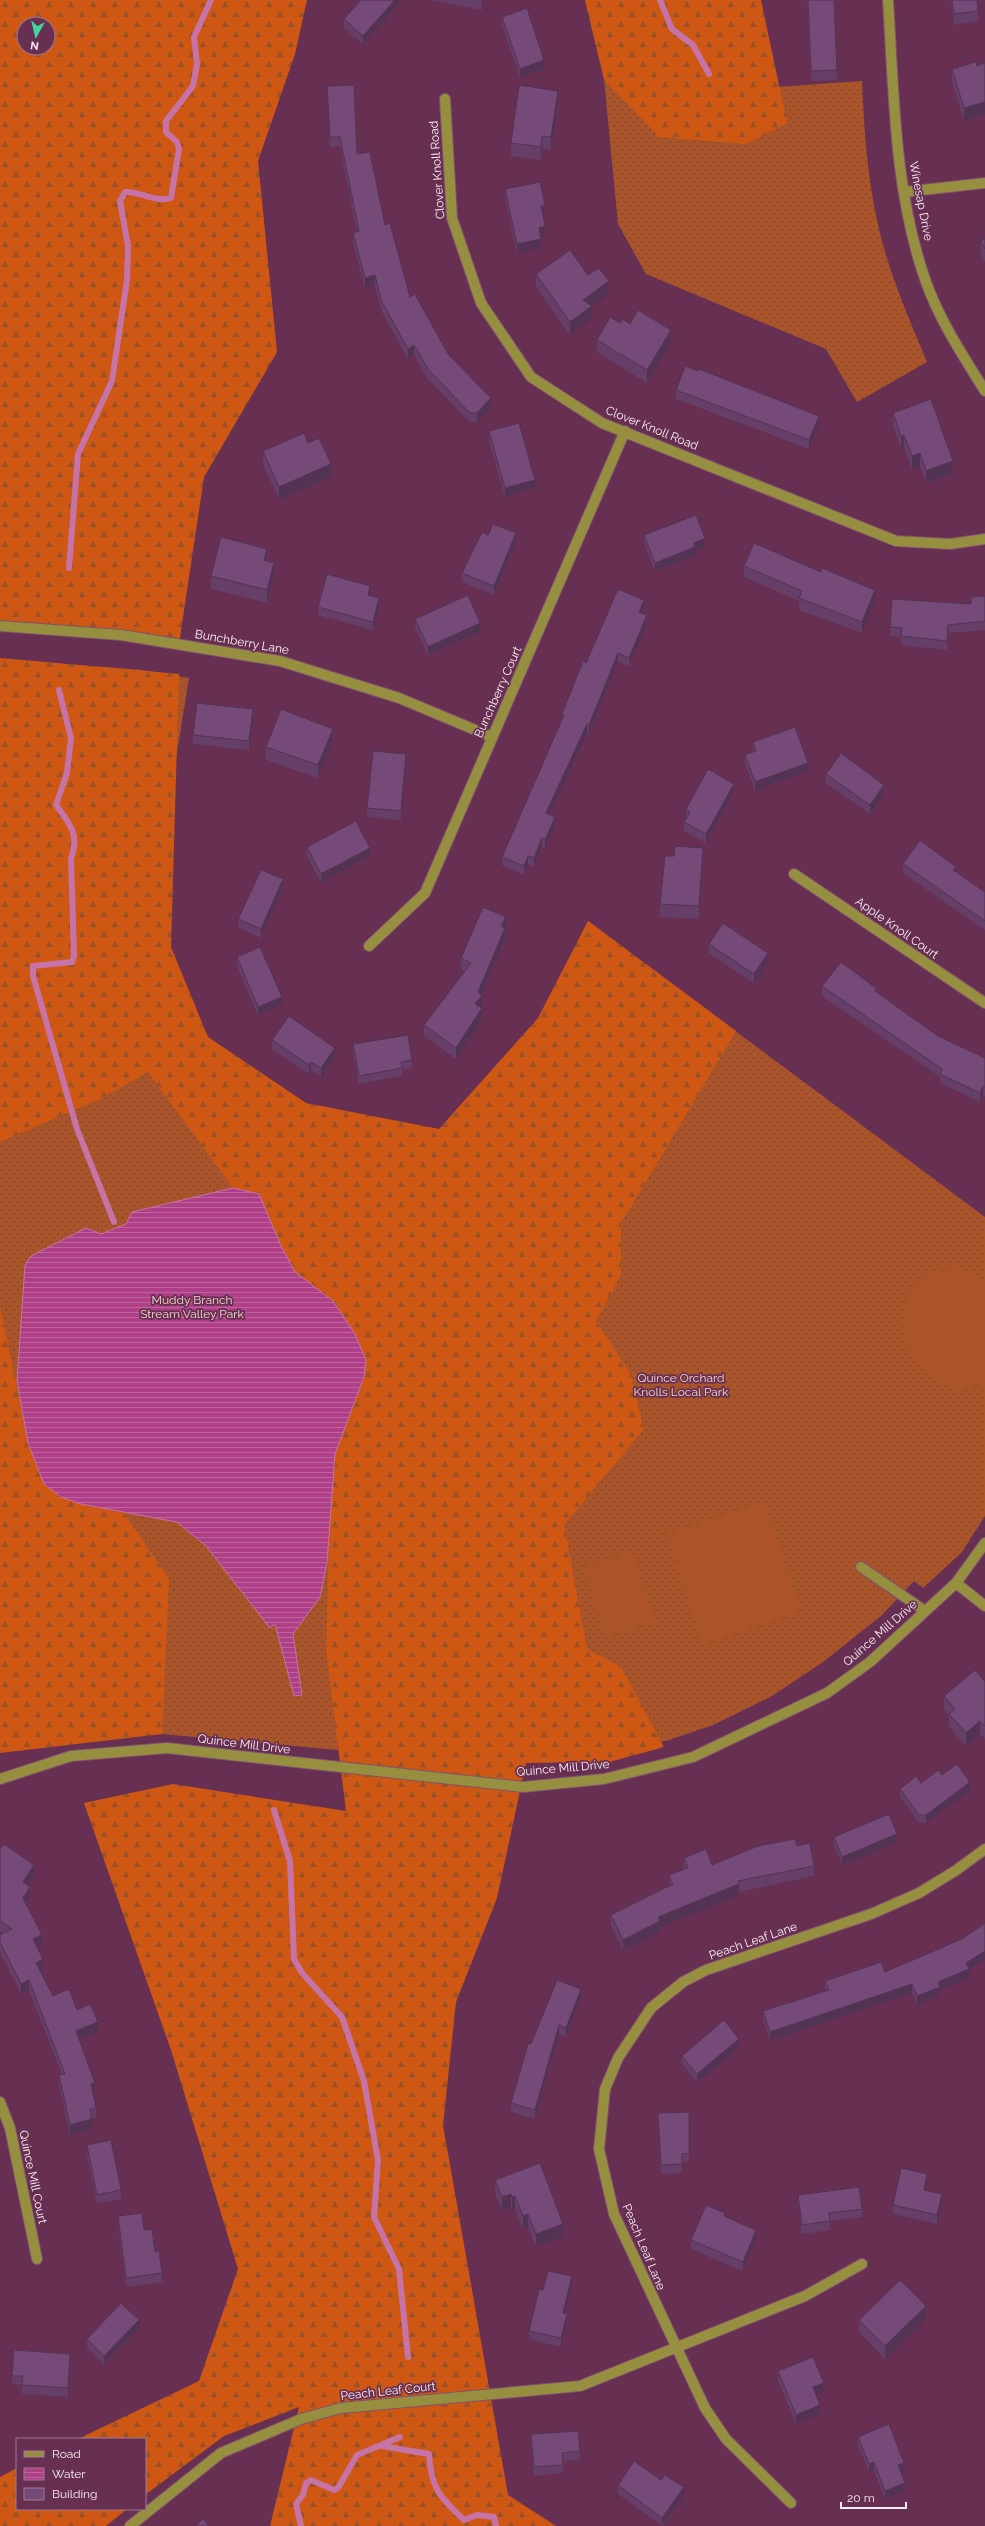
<svg xmlns="http://www.w3.org/2000/svg" width="985" height="2526" font-family="Raleway,sans-serif">
<style>
.grass{fill:url(#grass-dots)}
.forest{fill:url(#forest-firs);fill-rule:evenodd}
.pitch{fill:#ab5429}
.water{fill:url(#water-rules);stroke:#c673a7}
.lines{fill:none;stroke-linecap:round;stroke-linejoin:round}
.stream{stroke:#c673a7;stroke-width:6}
.minor-casing{stroke:#82516e;stroke-width:12}
.minor{stroke:#958f3f;stroke-width:10}
.wall{fill:#653f67}
.shaded-wall{fill:#523354}
.building{fill:#754978;stroke:#523354}
.labels{text-anchor:middle;dominant-baseline:central;stroke-width:3.5;stroke-linejoin:round;paint-order:stroke}
.street-label{font-size:12px;fill:#fbedf4;stroke:#672f51}
.park-label{font-size:12px;fill:#f7d8cb;stroke:#672f51}
</style>
<defs>
<pattern id="grass-dots" width="8" height="8" patternUnits="userSpaceOnUse"><rect width="8" height="8" fill="#ab5429"/><path d="M2 2h.1M6 6h.1" fill="none" stroke="#764d3b" stroke-width="1.8" stroke-linecap="round"/></pattern>
<pattern id="forest-firs" width="22" height="20" patternUnits="userSpaceOnUse"><rect width="22" height="20" fill="#ce5813"/><path d="M5 1l3.5 6h-7zM16 11l3.5 6h-7z" fill="#9a5129"/></pattern>
<pattern id="water-rules" width="6" height="5" patternUnits="userSpaceOnUse"><rect width="6" height="5" fill="#af3f86"/><path d="M0 2.5h6" fill="none" stroke="#bf649e"/></pattern>
</defs>
<rect width="100%" height="100%" fill="#672f51"/>
<path class="grass" d="M585,0H728L734,90L862,81C864,128 867,174 877,220C887,269 908,316 927,362L857,402L826,349L646,274L618,224L604,79Z
M0,659L143,670L189,678L164,833L166,992L205,1075L407,1164L545,1020L588,921L985,1217V1516L962,1552L923,1588L914,1581L881,1616L823,1662L772,1696L713,1725L669,1740L622,1751L338,1742V1750L162,1734V1723L0,1749Z"/>
<path class="forest" d="M0,0H307L295,54L258,161L277,352L204,477L179,644L0,626ZM24,24H48V48H24Z
M585,0H761L787,123L746,144L659,137L604,79Z
M0,658L179,674L171,947L208,1037L306,1103L439,1129L538,1018L588,921L736,1031L621,1223V1275L596,1321L630,1373L644,1429L564,1525L587,1649L621,1667L664,1747L609,1762L526,1763L497,1898L456,2002L443,2125L508,2495L556,2526H270L299,2407L224,2436L145,2495V2439H78L199,2381L238,2269L171,2050L84,1803L173,1784L346,1811L326,1649L330,1510L335,1454L364,1377L366,1360L333,1301L295,1272L281,1246L259,1194L233,1188L148,1072L100,1099L0,1142Z
M0,1306L28,1443L44,1484L62,1497L81,1504L124,1513L169,1579L162,1734L0,1753Z
M17,2468V2509H127L106,2526H0V2477Z"/>
<path class="pitch" d="M956,1264L985,1281V1385L957,1390L928,1376L911,1356L905,1342L902,1326L905,1301L918,1279Z
M765,1501L801,1612L703,1644L666,1534Z
M633,1552L655,1622L605,1638L583,1567Z"/>
<path class="water" d="M233,1188L259,1194L281,1246L295,1272L333,1301L355,1334L366,1360L364,1377L335,1454L327,1563L320,1597L293,1634L302,1695L294,1696L275,1624L270,1628L206,1546L177,1522L81,1504L61,1497L44,1484L28,1443L17,1381L25,1265L31,1256L86,1228L101,1234L126,1224L132,1212Z"/>
<g class="lines">
<path class="stream" d="M660,0L672,29L693,45L709,74
M69,568L78,454L112,381L127,280L128,246L120,201L125,192C141,191 155,203 171,198L179,149L177,142L166,132V121L193,86L197,64L194,37L211,0
M59,690L71,738L67,773L56,805C70,824 80,835 71,858L74,956L72,962L33,966V976L77,1129L114,1222
M274,1810L290,1861L294,1959L302,1973L342,2017L364,2081L378,2160L374,2217L399,2269L408,2357
M382,2446L429,2454C431,2489 440,2497 464,2520L477,2515L494,2517L496,2526
M301,2526L296,2504L303,2495L306,2483L311,2480L334,2490L338,2488L357,2455L400,2437"/>
<g class="minor-casing">
<path id="minor" d="M888,0C894,94 894,192 926,282C940,321 963,356 985,391
M445,99L452,218L481,303L531,377L602,423L896,541L950,544L985,539
M904,192L985,183
M0,626L121,635L280,661L399,698L492,737
M794,874L985,1003
M369,946L425,893L625,431
M861,1567L925,1611
M956,1583L985,1606
M0,1779L71,1756L167,1748L523,1787L604,1779L693,1757L827,1693L870,1662L956,1583L985,1543
M0,2102L10,2128L37,2259
M791,2503L726,2439L705,2408L614,2214L599,2149L605,2089L618,2058L651,2008L683,1982L706,1970L871,1914L919,1893L955,1871L985,1849
M130,2526L221,2453L301,2419L341,2408L580,2386L805,2296L862,2264"/>
</g>
<use href="#minor" class="minor"/>
</g>
<path class="wall" d="M400,0V3L363,44L344,28V19Z
M428,0H484L482,10Z
M807,0H834L837,80L811,81Z
M951,0H977L978,11V21L954,25Z
M502,17L544,69L520,77L502,26Z
M985,63V114L964,121L952,82V69L977,66Z
M327,86L357,154L385,225L410,297L448,354L491,408L477,422H470L428,379L414,355L408,359L382,312L375,285L365,288L353,243V233L357,232L340,146L330,147L327,96Z
M558,104L551,150L542,148L541,160L511,156V143Z
M505,189L545,214L543,215L545,235L540,236L541,248L517,253L505,198Z
M985,239V262L981,254V241Z
M536,274L588,275L609,294L592,306V319L570,335L536,287Z
M620,323L671,343L647,383L597,352V340Z
M676,390L819,425L809,449L676,399Z
M893,413L953,474L926,483L920,466L912,469L904,448L901,449L893,426Z
M489,431L535,488L505,497L489,440Z
M263,451L331,477L279,500L263,464Z
M488,535L516,542L494,595L462,582V573Z
M644,535L705,547L695,551V556L655,571L644,544Z
M267,561L274,575L267,603L211,589V576Z
M744,566L875,601L862,633L799,610V601L744,577Z
M370,594V596L379,607L373,630L318,615V607Z
M985,596V630L948,633L947,650L901,645V637L890,636V627L971,604V597Z
M644,609L642,613L647,624L629,666L618,662L589,734L587,733L549,815L555,826L545,849L542,847L534,867L528,864L524,875L502,865V857L562,721V714L586,663Z
M415,619L480,632L428,655L415,628Z
M253,718L249,750L193,744V735Z
M333,742L318,778L266,760V747Z
M753,742L808,771L755,791L745,763V755L753,752Z
M406,763L401,820L367,817V808Z
M826,774L884,794L870,814L826,783Z
M734,792L706,843L684,831V822L686,818V809Z
M307,847L370,856L321,883L307,856Z
M703,861L699,919L660,917V904Z
M903,864L956,872L985,892V930L903,873Z
M283,887L261,938L238,927V919Z
M506,928L505,939L482,994V1006L481,1008L482,1019L456,1059L424,1036V1025L464,971L461,969V958Z
M709,944L768,962L754,983L709,953Z
M237,957L282,1005L258,1015L237,966Z
M822,986L877,992L938,1036L985,1058V1096H983L980,1102L940,1083V1077L822,996Z
M272,1040L335,1056L321,1077L311,1070L309,1074L272,1049Z
M353,1044L412,1060V1068L402,1070V1076L359,1084L353,1053Z
M985,1682V1739L980,1734L966,1746L949,1727V1715L944,1709V1696Z
M921,1783L970,1791L926,1823H919L900,1797V1789Z
M834,1837L897,1843L842,1865L834,1845Z
M797,1846L814,1866V1876L739,1892V1895L660,1927V1932L623,1950L611,1926V1915L669,1886V1875L684,1869V1858L712,1865Z
M0,1849L34,1875L27,1885L30,1897L26,1904L42,1945L37,1947L43,1969L40,1971L53,1996L77,2010L98,2032L79,2040L95,2093L93,2094L96,2108V2118H92V2129L70,2135L59,2085V2075H62L29,1990L21,1994L0,1952V1935L3,1933L0,1931Z
M969,1970V1978L940,1990V1995L917,2005L912,1993L770,2041L763,2019V2011L826,1991L825,1989V1981L885,1972Z
M581,1998L566,2036L559,2034L535,2119L511,2112V2103L531,2044Z
M739,2048L697,2083L682,2064V2056Z
M689,2112V2162H682V2173L661,2174L658,2113Z
M87,2145L121,2190V2199L97,2204L87,2154Z
M495,2180L563,2237L536,2247L528,2227L523,2229L515,2209L512,2210L511,2207L502,2210L495,2193Z
M927,2183L925,2190L942,2202L937,2224L893,2214V2205Z
M798,2195L862,2209V2217L830,2221V2230L802,2234L798,2204Z
M118,2216L144,2230L155,2252L162,2273V2282L126,2287L118,2225Z
M725,2217L756,2239L743,2271L691,2249V2240Z
M572,2285L565,2313L567,2323L561,2347L529,2339V2331L543,2290Z
M926,2319L885,2359L859,2332V2320Z
M139,2329L104,2364L87,2347V2339Z
M70,2363L68,2397L22,2394V2385L12,2384V2376Z
M778,2371L824,2392L816,2395L820,2414L796,2424L778,2380Z
M531,2434L580,2451V2460L563,2461V2473L534,2476L531,2443Z
M858,2437L904,2472L901,2473L905,2491L885,2499L874,2471L869,2472L858,2445Z
M661,2480L684,2496L663,2526L618,2494V2485Z"/>
<path class="shaded-wall" d="M395,0H400V3L363,44V36Z
M482,0H484L482,10Z
M544,60V69L520,77V69Z
M558,91V104L551,150V137Z
M985,102V114L964,121V108Z
M542,136V148L541,160V147Z
M545,205V214L541,215V206Z
M545,226V235L539,236V228Z
M541,239V248L517,253V244Z
M375,275V285L365,288V278Z
M609,281V294L583,313V300Z
M592,306V319L570,335V322Z
M671,330V343L647,383V370Z
M414,345V355L408,359V349Z
M491,398V408L477,422V413Z
M819,416V425L809,449V440Z
M904,435V448L901,449V436Z
M920,453V466L912,469V456Z
M953,461V474L926,483V471Z
M331,464V477L279,500V487Z
M535,480V488L505,497V488Z
M516,533V542L494,595V586Z
M705,538V547L695,551V556L655,571V563L694,543Z
M267,549V562L264,560Z
M274,563V575L267,603V590Z
M370,586V594L368,604V595Z
M875,590V601L862,633V622Z
M379,598V607L373,630V622Z
M644,600V609L639,620V612Z
M647,615V624L629,666V658Z
M480,623V632L428,655V647Z
M948,625V633L947,650V641Z
M618,653V662L589,734V725Z
M253,709V718L249,750V741Z
M587,724V733L546,822V813Z
M333,729V742L318,778V765Z
M406,754V763L401,820V811Z
M808,763V771L755,791V782Z
M734,784V792L706,843V834Z
M884,785V794L870,814V805Z
M555,817V826L545,849V840Z
M542,838V847L534,867V858Z
M370,848V856L321,883V874Z
M703,848V861L699,919V906Z
M528,856V864L524,875V866Z
M956,867V875L953,870Z
M283,879V887L261,938V929Z
M506,917L505,939L481,996L482,995V1006L475,1015V1004L478,992L501,926Z
M768,953V962L754,983V974Z
M282,997V1005L258,1015V1007Z
M482,1008V1019L456,1059V1048Z
M335,1048V1056L321,1077V1068Z
M311,1062V1070L309,1074V1065Z
M983,1086V1096L980,1102V1093Z
M980,1721V1734L966,1746V1733Z
M970,1782V1791L926,1823V1815Z
M897,1834V1843L842,1865V1857Z
M34,1865V1875L23,1892V1882Z
M739,1884V1895L660,1927V1932L623,1950V1940L658,1917Z
M30,1887V1897L23,1908V1898Z
M42,1935V1945L33,1949V1939Z
M985,1951V1959L969,1970V1978L940,1990V1995L917,2005V1996Z
M43,1959V1969L36,1973V1963Z
M29,1980V1990L21,1994V1984Z
M912,1984V1993L770,2041V2032Z
M581,1989V1998L566,2036V2028Z
M98,2022V2032L76,2041V2031Z
M559,2025V2034L535,2119V2110Z
M739,2039V2048L697,2083V2074Z
M95,2083V2093L91,2094V2084Z
M92,2119V2129L70,2135V2125Z
M927,2174V2183L924,2198V2190Z
M511,2194V2207L502,2210V2197Z
M942,2194V2202L937,2224V2215Z
M515,2196V2209L512,2210V2197Z
M528,2214V2227L523,2229V2216Z
M563,2224V2237L536,2247V2234Z
M756,2230V2239L743,2271V2262Z
M572,2276V2285L563,2322V2313Z
M926,2306V2319L885,2359V2346Z
M567,2314V2323L561,2347V2338Z
M139,2320V2329L104,2364V2356Z
M70,2354V2363L68,2397V2388Z
M824,2383V2392L813,2396V2387Z
M820,2405V2414L796,2424V2415Z
M874,2462V2471L869,2472V2464Z
M904,2463V2472L898,2474V2465Z
M905,2483V2491L885,2499V2491Z
M684,2487V2496L662,2526V2518Z"/>
<path class="building" d="M361,0H395L363,36L344,19Z
M808,0H834L837,70L811,71Z
M952,0H977L978,11L954,14Z
M527,8L544,60L520,69L502,17Z
M976,62L977,66L985,63V102L964,108L952,69Z
M354,85L357,154L370,152L385,225L390,223L410,297L415,294L448,354L491,398L477,413H470L428,369L414,345L408,349L382,302L375,275L365,278L353,233L359,231L340,137H330L327,86Z
M519,85L558,91L551,137L542,136L541,147L511,143Z
M540,182L545,205L541,206L545,226L539,228L541,239L517,244L505,189Z
M985,239V249L981,241Z
M570,250L588,275L599,268L609,281L583,300L592,306L570,322L536,274Z
M638,310L671,330L647,370L597,340L610,317L620,323L622,319L630,324Z
M685,366L698,371L699,369L819,416L809,440L676,390Z
M931,399L953,461L926,471L920,453L912,456L904,435L901,436L893,413Z
M519,423L535,480L505,488L489,431Z
M304,433L308,443L319,438L331,464L279,487L263,451Z
M696,515L705,538L694,543L695,547L655,563L644,535Z
M493,524L516,533L494,586L462,573L482,532L488,535Z
M221,537L267,549L264,560L274,563L267,590L211,576Z
M754,543L821,572L822,568L875,590L862,622L799,598L802,591L744,566Z
M327,574L370,586L368,595L379,598L373,622L318,607Z
M618,589L644,600L639,612L647,615L629,658L618,653L589,725L587,724L546,813L555,817L545,840L542,838L534,858L528,856L524,866L502,857L564,715L562,714L583,661L586,663Z
M468,595L480,623L428,647L415,619Z
M985,596V621L948,625L947,641L901,636L902,628L890,627L892,599L971,604V597Z
M197,703L253,709L249,741L193,735Z
M281,709L333,729L318,765L266,747Z
M795,727L808,763L755,782L745,755L756,751L753,742Z
M373,751L406,754L401,811L367,808Z
M841,753L884,785L870,805L826,774Z
M708,769L734,784L706,834L684,822L690,812L686,809Z
M356,821L370,848L321,874L307,847Z
M920,840L956,867L953,870L985,892V921L903,864Z
M675,846L703,848L699,906L660,904L665,856H674Z
M261,870L283,879L261,929L238,919Z
M483,907L506,917L501,926L505,928L478,992L482,995L475,1004L482,1008L456,1048L424,1025L471,963L461,958Z
M723,923L768,953L754,974L709,944Z
M260,947L282,997L258,1007L237,957Z
M841,962L877,989L875,991L938,1036L985,1058V1087L983,1086L980,1093L940,1074L942,1069L822,986Z
M289,1016L335,1048L321,1068L311,1062L309,1065L272,1040Z
M408,1035L412,1060L401,1062L402,1068L359,1076L353,1044Z
M975,1670L985,1682V1726L980,1721L966,1733L949,1714L955,1709L944,1696Z
M957,1764L970,1782L926,1815H919L900,1789L916,1776L921,1783L938,1770L942,1775Z
M889,1814L897,1834L842,1857L834,1837Z
M795,1839L797,1846L810,1843L814,1866L738,1881L739,1884L658,1917L660,1921L623,1940L611,1915L673,1884L669,1875L688,1868L684,1858L706,1849L712,1865L758,1846Z
M4,1844L34,1865L23,1882L30,1887L23,1898L42,1935L33,1939L43,1959L36,1963L53,1996L69,1989L77,2010L90,2004L98,2022L76,2031L95,2083L91,2084L96,2108L90,2109L92,2119L70,2125L59,2075L65,2074L29,1980L21,1984L0,1942V1935L12,1929L0,1921V1849Z
M985,1923V1951L966,1963L969,1969L938,1982L940,1987L917,1996L912,1984L770,2032L763,2011L829,1990L825,1981L881,1962L885,1972L962,1939Z
M557,1980L581,1989L566,2028L559,2025L535,2110L511,2103L528,2044H531Z
M724,2020L739,2039L697,2074L682,2056Z
M689,2112V2153L682,2154V2164L661,2165L658,2113Z
M111,2140L121,2190L97,2195L87,2145Z
M540,2163L563,2224L536,2234L528,2214L523,2216L515,2196L512,2197L511,2194L502,2197L495,2180Z
M901,2168L927,2174L924,2190L942,2194L937,2215L893,2205Z
M859,2187L862,2209L829,2213L830,2221L802,2225L798,2195Z
M706,2205L725,2213L724,2216L756,2230L743,2262L691,2240Z
M142,2213L144,2230L152,2229L155,2252L159,2251L162,2273L126,2278L118,2216Z
M548,2271L572,2276L563,2313L567,2314L561,2338L529,2331L539,2289L543,2290Z
M900,2280L926,2306L885,2346L859,2320Z
M121,2303L139,2320L104,2356L87,2339Z
M14,2350L70,2354L68,2388L22,2385L23,2376H12Z
M813,2357L824,2383L813,2387L820,2405L796,2415L778,2371Z
M889,2424L904,2463L898,2465L905,2483L885,2491L874,2462L869,2464L858,2437Z
M578,2431L580,2451L562,2453L563,2465L534,2467L531,2434Z
M634,2461L661,2480L665,2475L684,2487L662,2518L618,2485Z
M203,2519L209,2526H196Z"/>
<g class="labels">
<g class="street-label">
<text transform="translate(437 170) rotate(-94)">Clover Knoll Road</text>
<text transform="translate(921 201) rotate(79)">Winesap Drive</text>
<text transform="translate(652 428) rotate(22)">Clover Knoll Road</text>
<text transform="translate(242 642) rotate(10)">Bunchberry Lane</text>
<text transform="translate(498 692) rotate(-66)">Bunchberry Court</text>
<text transform="translate(897 928) rotate(35)">Apple Knoll Court</text>
<text transform="translate(880 1633) rotate(-41)">Quince Mill Drive</text>
<text transform="translate(244 1744) rotate(7)">Quince Mill Drive</text>
<text transform="translate(563 1768) rotate(-5)">Quince Mill Drive</text>
<text transform="translate(753 1941) rotate(-19)">Peach Leaf Lane</text>
<text transform="translate(33 2177) rotate(78)">Quince Mill Court</text>
<text transform="translate(644 2247) rotate(67)">Peach Leaf Lane</text>
<text transform="translate(388 2391) rotate(-6)">Peach Leaf Court</text>
</g>
<g class="park-label">
<text x="192" y="1300">Muddy Branch<tspan x="192" dy="14">Stream Valley Park</tspan></text>
<text x="681" y="1378">Quince Orchard<tspan x="681" dy="14">Knolls Local Park</tspan></text>
</g>
</g>
<rect x="16" y="2438" width="130" height="72" fill="#672f51" stroke="#a27b92"/>
<rect x="24" y="2451" width="20" height="6" fill="#958f3f" stroke="#a27b92"/>
<text x="52" y="2458" font-size="12" fill="#fbedf4">Road</text>
<rect x="24" y="2468" width="20" height="12" fill="url(#water-rules)" stroke="#a27b92"/>
<text x="52" y="2478" font-size="12" fill="#fbedf4">Water</text>
<rect x="24" y="2488" width="20" height="12" fill="#754978" stroke="#a27b92"/>
<text x="52" y="2498" font-size="12" fill="#fbedf4">Building</text>
<g transform="translate(36 36) rotate(188)"><circle r="19" fill="#672f51" stroke="#a27b92"/>
<path d="M0-3L7 15L0 10L-7 15Z" fill="#43d4a0"/>
<text y="-6" font-size="11" font-weight="bold" text-anchor="middle" fill="#fbedf4">N</text>
</g>
<path d="M841 2502v6h65v-6" fill="none" stroke="#fbedf4" stroke-width="2"/>
<text x="847" y="2502" font-size="12" fill="#fbedf4" stroke="#672f51" stroke-width="3" paint-order="stroke">20 m</text>
</svg>
